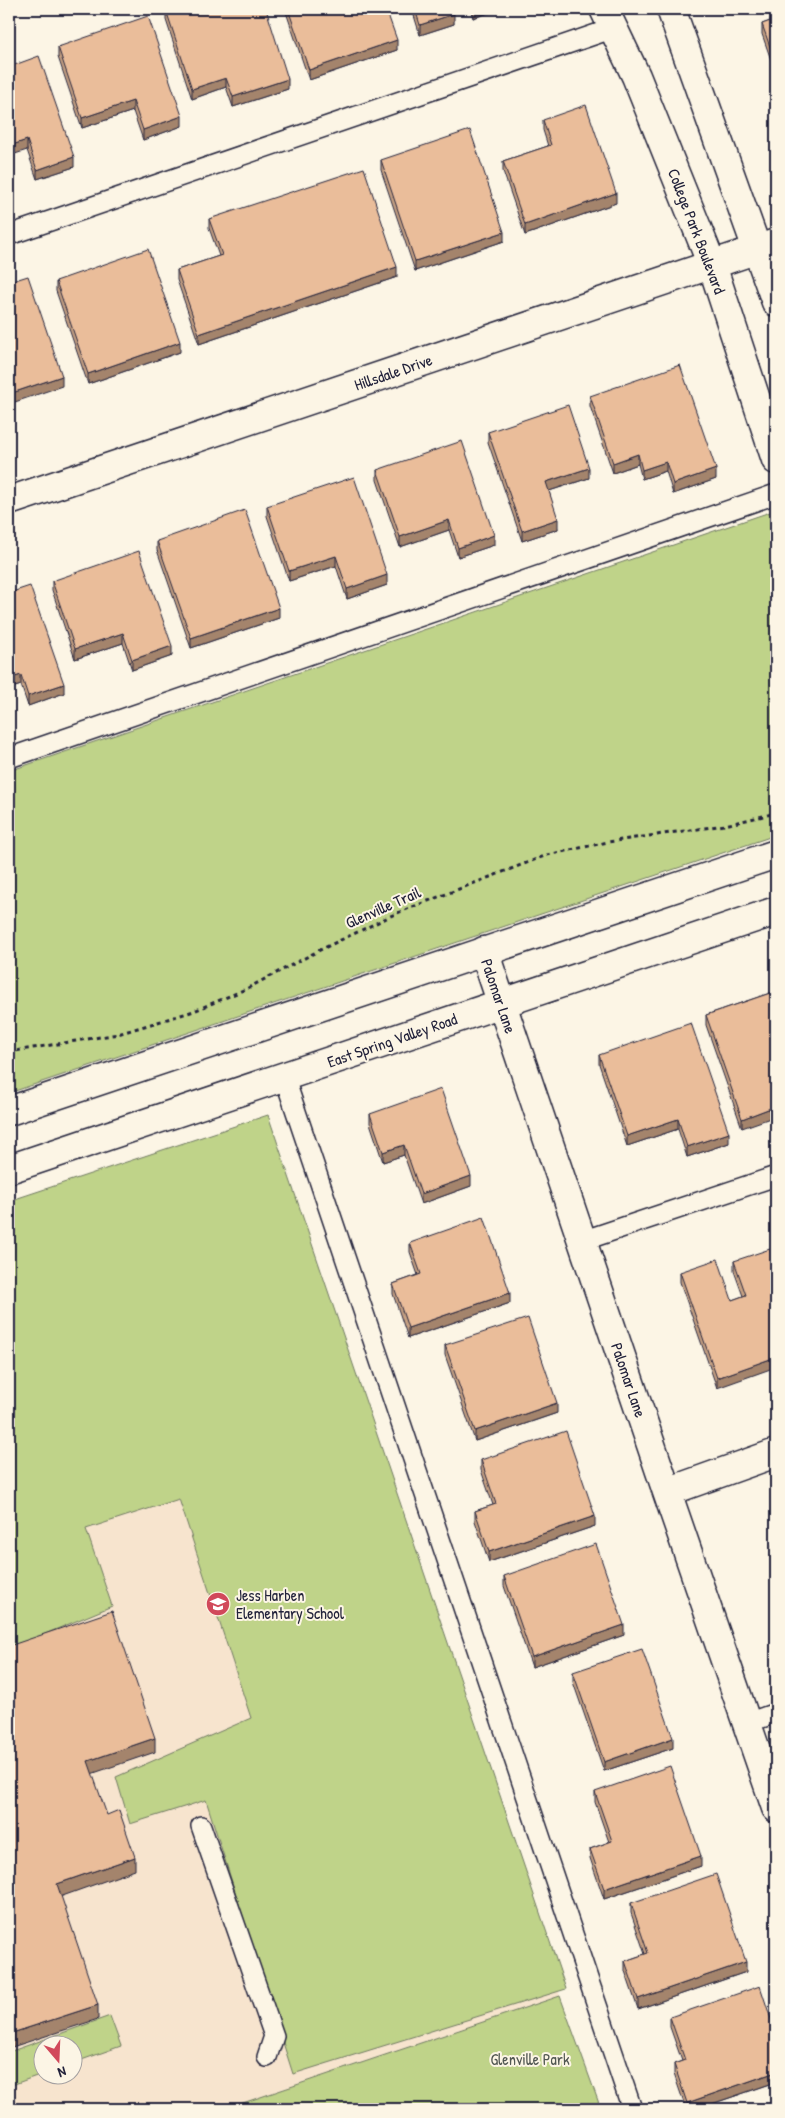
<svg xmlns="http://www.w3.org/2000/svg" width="785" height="2118" font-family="'Patrick Hand',sans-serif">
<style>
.built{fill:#f7e4ce;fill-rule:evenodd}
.green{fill:#bfd389;stroke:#707a62}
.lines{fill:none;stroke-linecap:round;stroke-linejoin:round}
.lane-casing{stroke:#22223b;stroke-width:22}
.street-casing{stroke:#22223b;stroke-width:31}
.secondary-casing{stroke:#22223b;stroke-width:31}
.path{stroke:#22223b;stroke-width:3;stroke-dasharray:4 4;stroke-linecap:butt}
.lane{stroke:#fcf5e5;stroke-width:19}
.street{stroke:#fcf5e5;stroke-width:28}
.secondary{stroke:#fcf5e5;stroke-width:28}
.wall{fill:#c9a384;stroke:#22223b}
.shaded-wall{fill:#a4846c;stroke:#22223b}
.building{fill:#eabd9a;stroke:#22223b}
.labels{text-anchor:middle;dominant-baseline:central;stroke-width:4;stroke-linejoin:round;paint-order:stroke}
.street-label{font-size:16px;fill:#22223b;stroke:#fcf5e5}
.poi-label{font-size:16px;fill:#22223b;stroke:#fcf5e5;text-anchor:start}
.park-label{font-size:16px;fill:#515752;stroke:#fcf5e5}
</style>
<rect width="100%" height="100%" fill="#fcf5e5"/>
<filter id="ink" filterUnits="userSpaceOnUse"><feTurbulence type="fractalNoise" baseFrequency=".02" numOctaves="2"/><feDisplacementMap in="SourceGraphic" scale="10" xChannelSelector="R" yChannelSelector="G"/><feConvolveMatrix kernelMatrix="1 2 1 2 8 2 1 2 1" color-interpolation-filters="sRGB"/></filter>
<g filter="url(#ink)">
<path class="built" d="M266,1125L560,1996L225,2109H9V1212ZM42,2046H72V2076H42Z"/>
<path class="green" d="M776,510V835L9,1093V771Z
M268,1115L566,1989L293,2074L206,1800L130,1824L116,1777L251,1718L179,1499L86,1529L112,1606L9,1649V1201Z
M560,1996L601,2109H225Z
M110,2016L121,2046L73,2063L72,2046H42V2074L9,2086V2052Z"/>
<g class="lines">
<g class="lane-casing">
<path id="lane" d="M9,235L614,28
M9,758L776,494
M284,1076L632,2109
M582,1241L776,1176
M747,1723L776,1713
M201,1826L274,2036L267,2057"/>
</g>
<g class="street-casing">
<path id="street" d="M9,501L776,243
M484,951L667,1492L776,1808
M667,1492L776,1453"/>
</g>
<g class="secondary-casing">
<path id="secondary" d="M604,9L636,76L712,265L776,460
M671,9L776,302
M9,1111L776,854
M9,1169L776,911"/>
</g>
<path class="path" d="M9,1052L118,1034L194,1011L246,989L320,950L397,913L547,855L608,842L725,825L776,813"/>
<use href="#lane" class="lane"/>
<use href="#street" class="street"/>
<use href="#secondary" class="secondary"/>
</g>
<path class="wall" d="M285,9H386L397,50L309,80Z
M412,9H452L454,24L420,35Z
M470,9H501L473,18Z
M166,10L288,89L233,107L226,87L192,99L166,20Z
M776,19V74L762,34V24Z
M58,47L182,126L143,140L133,111L82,128L58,57Z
M9,67L74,167L37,179L27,150Z
M543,120L616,203L525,235L503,171V161L548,146L543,130Z
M381,160L504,241L415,271L381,170Z
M209,219L397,277L199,344L177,280V270L219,256L209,228Z
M56,281L180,352L88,384L56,291Z
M590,396L716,479L673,494L666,471L642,479L638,464L613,473L590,406Z
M488,432L589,478L549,491L558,529L522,541L488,442Z
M377,470L494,545L458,557L449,530L400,547L377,480Z
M267,506L387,585L347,599L336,566L289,581L267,516Z
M157,541L279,618L191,648L157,550Z
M52,581L172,656L132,670L123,643L75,659L52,590Z
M9,593L64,693L28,706L21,685L9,689Z
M776,991L742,1128L706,1025V1015Z
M599,1055L729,1143L687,1157L678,1129L627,1146L599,1064Z
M370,1114L471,1186L421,1204L404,1155L383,1162L370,1123Z
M410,1243L510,1303L408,1338L393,1294V1284L418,1275L410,1252Z
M734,1261L776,1268L717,1388L680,1282V1272L732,1300L743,1296L734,1271Z
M445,1345L557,1413L475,1441L445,1355Z
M481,1460L595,1526L489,1562L475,1521V1511L493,1505L481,1470Z
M776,1542V1564L773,1553V1544Z
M504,1576L624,1635L532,1667L504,1586Z
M573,1672L673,1748L604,1771L573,1682Z
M595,1792L701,1866L604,1899L590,1858V1849L609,1842L595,1802Z
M631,1903L746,1972L638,2009L625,1971V1961L645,1954L631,1913Z
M670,2017L776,2034V2082L697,2109H686L674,2074V2064L682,2061L670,2027Z"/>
<path class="shaded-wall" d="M473,9H501L473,18Z
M454,14V24L420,35V25Z
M397,40V50L309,80V70Z
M226,78V87L192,99V89Z
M288,79V89L233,107V97Z
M133,101V111L82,128V118Z
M182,116V126L143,140V130Z
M27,140V150L9,156V146Z
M74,157V167L37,179V170Z
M616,193V203L525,235V225Z
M504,232V241L415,271V261Z
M397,267V277L199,344V334Z
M180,342V352L88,384V374Z
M62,376V386L9,404V394Z
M638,454V464L613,473V463Z
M666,462V471L642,479V470Z
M589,468V478L546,492V482Z
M716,469V479L673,494V484Z
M558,519V529L522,541V531Z
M449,520V530L400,547V537Z
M494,535V545L458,557V548Z
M336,556V566L289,581V571Z
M387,575V585L347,599V589Z
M279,608V618L191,648V638Z
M123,633V643L75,659V649Z
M172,646V656L132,670V660Z
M21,675V685L9,689V679Z
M64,684V693L28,706V696Z
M776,1106V1116L742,1128V1119Z
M678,1119V1129L627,1146V1136Z
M729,1133V1143L687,1157V1147Z
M404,1145V1155L383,1162V1152Z
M471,1176V1186L421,1204V1194Z
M510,1293V1303L408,1338V1328Z
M776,1357V1367L717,1388V1378Z
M557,1403V1413L475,1441V1431Z
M595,1516V1526L489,1562V1552Z
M624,1625V1635L532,1667V1657Z
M155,1738V1752L88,1775V1761Z
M673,1738V1748L604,1771V1762Z
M701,1856V1866L604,1899V1889Z
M135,1857V1870L57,1898V1884Z
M746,1962V1972L638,2009V1999Z
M98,2005V2019L9,2048V2034Z
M776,2072V2082L697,2109H687V2103Z"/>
<path class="building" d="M170,9H266L288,79L233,97L226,78L192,89L166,10Z
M288,9H386L397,40L309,70Z
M415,9H452L454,14L420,25Z
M148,16L182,116L143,130L133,101L82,118L58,47Z
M776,19V64L762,24Z
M39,56L74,157L37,170L27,140L9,146V67Z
M586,105L616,193L525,225L503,161L551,145L543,120Z
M470,130L504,232L415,261L381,160Z
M364,168L397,267L199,334L177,270L222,255L209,219Z
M148,249L180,342L88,374L56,281Z
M28,276L62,376L9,394V282Z
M680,365L716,469L673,484L666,462L642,470L638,454L613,463L590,396Z
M568,405L589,468L546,482L558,519L522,531L488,432Z
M462,441L494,535L458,548L449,520L400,537L377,470Z
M354,477L387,575L347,589L336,556L289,571L267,506Z
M245,510L279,608L191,638L157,541Z
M139,551L172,646L132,660L123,633L75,649L52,581Z
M30,586L64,684L28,696L21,675L9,679V593Z
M776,991V1106L742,1119L706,1015Z
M691,1023L729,1133L687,1147L678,1119L627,1136L599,1055Z
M441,1089L471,1176L421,1194L404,1145L383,1152L370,1114Z
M484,1217L510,1293L408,1328L393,1284L421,1274L410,1243Z
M770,1249L776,1268V1357L717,1378L680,1272L718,1259L732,1300L746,1295L734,1261Z
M528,1318L557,1403L475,1431L445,1345Z
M566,1431L595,1516L489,1552L475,1511L496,1504L481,1460Z
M776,1542V1554L773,1544Z
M596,1544L624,1625L532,1657L504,1576Z
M112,1611L155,1738L88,1761L107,1815L119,1810L135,1857L57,1884L98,2005L9,2034V1646Z
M642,1649L673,1738L604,1762L573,1672Z
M670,1766L701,1856L604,1889L590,1849L612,1841L595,1792Z
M716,1874L746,1962L638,1999L625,1961L648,1953L631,1903Z
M760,1986L776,2034V2072L687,2103L674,2064L685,2060L670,2017Z
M776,2102V2109H754Z"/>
</g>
<defs>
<g id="school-disc" transform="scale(1.25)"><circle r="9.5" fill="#d1495b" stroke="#fcf5e5"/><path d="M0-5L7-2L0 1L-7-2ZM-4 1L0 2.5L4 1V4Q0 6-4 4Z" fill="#fff"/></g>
</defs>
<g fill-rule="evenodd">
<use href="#school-disc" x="218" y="1604"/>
</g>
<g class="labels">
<g class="street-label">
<text transform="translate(697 231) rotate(69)">College Park Boulevard</text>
<text transform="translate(393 372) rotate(-19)">Hillsdale Drive</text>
<text transform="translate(383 907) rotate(-24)">Glenville Trail</text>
<text transform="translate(499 996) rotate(71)">Palomar Lane</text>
<text transform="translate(392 1040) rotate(-19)">East Spring Valley Road</text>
<text transform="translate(629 1380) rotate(71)">Palomar Lane</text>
</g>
<g class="poi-label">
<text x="236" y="1595">Jess Harben<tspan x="236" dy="18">Elementary School</tspan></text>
</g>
<g class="park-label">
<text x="530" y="2059">Glenville Park</text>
</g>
</g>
<rect width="785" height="2118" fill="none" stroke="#fcf5e5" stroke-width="30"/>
<rect x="15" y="15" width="755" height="2088" fill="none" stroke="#22223b" stroke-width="2" filter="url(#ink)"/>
<g transform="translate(58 2060) rotate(161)"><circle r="24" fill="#fcf5e5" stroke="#a5a1a1"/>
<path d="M0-4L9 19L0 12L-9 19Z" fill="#d1495b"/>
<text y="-8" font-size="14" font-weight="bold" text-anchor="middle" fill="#22223b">N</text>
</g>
</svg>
